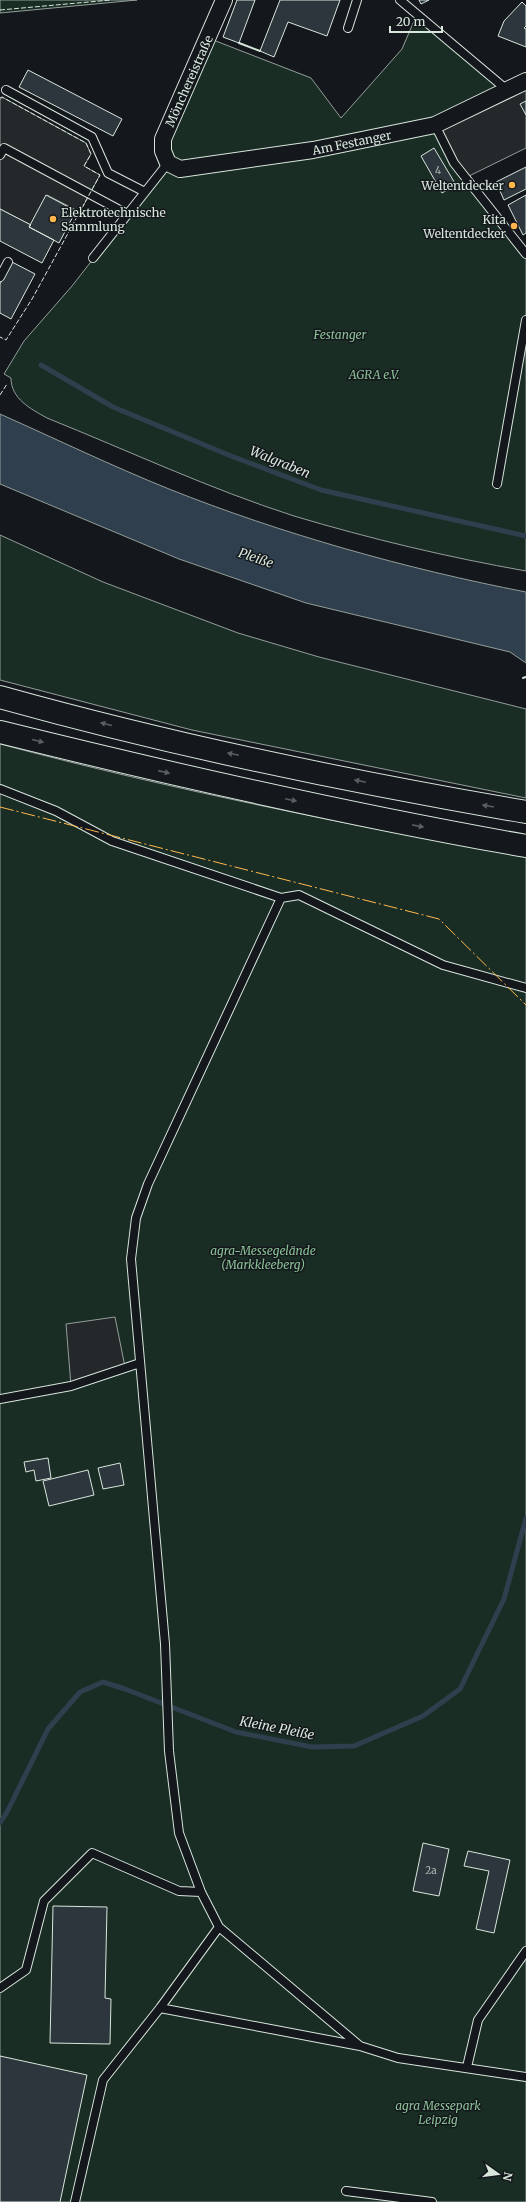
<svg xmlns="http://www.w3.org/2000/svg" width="526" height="2202" font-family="Merriweather,serif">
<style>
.green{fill:#1a2d24;stroke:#939e99}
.parking{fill:#24282b;stroke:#939e99}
.water{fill:#2f3f4d;stroke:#939e99}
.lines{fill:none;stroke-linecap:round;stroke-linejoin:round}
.stream{stroke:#2f3f4d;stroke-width:5}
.building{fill:#2c363c;stroke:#d8e6dc}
.lane-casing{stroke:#d8e6dc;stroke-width:10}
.street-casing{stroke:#d8e6dc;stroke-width:18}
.highway-casing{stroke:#d8e6dc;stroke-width:24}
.lane{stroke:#14181c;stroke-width:8}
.street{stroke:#14181c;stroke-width:16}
.highway{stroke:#14181c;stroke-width:22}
.fence{stroke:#d8e6dc;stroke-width:1;stroke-dasharray:5 2;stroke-linecap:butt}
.wall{stroke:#d8e6dc;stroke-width:2}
.power{stroke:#ffb74d;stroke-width:1;stroke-dasharray:14 3 2 3;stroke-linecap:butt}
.oneway{fill:#59605f}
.poi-dot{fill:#ffb74d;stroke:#14181c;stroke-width:1.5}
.labels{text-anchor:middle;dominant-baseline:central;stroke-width:3;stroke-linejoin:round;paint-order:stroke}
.number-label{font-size:10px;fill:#adbab4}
.street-label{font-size:12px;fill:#d8e6dc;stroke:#14181c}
.poi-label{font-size:12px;fill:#d8e6dc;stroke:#14181c;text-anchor:end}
.park-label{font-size:12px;font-style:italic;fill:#8ac095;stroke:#14181c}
.water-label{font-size:13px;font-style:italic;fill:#d8e6dc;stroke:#14181c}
</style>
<rect width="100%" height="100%" fill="#14181c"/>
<path class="green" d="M0,0H137L0,13Z
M417,14L507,90L454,163L526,254V571C447,557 371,539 294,516C210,489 129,451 47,418C31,409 11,399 11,378L4,374L24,341L72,286L168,163L163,151L208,38L311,78L341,118L402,49Z
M0,535L103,582L238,633L319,657L526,709V798L192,730L0,680Z
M0,744C173,790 350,825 526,857V2202H0Z"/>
<path class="parking" d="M526,88V148L465,178L435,125Z
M2,97L86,143L91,154L84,166L100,175L80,212L47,195L31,225L0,209V100Z
M115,1317L125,1367L71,1386L66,1324Z"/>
<path class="water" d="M0,414C56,439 112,466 169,489C282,534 407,569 526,592V663L510,652L306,603L179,559L0,484Z"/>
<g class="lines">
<path class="stream" d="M41,365L113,407L231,456L321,490L526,536
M0,1823L7,1812L48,1729L80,1692L103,1682L125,1689L236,1732L312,1747L354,1746L423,1716L460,1689L504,1599L526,1518"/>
</g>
<path class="building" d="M237,0H255L239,43L223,37Z
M280,0H340L327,36L288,22L274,57L260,51Z
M419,0H429L421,4Z
M522,2L526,6V26L524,28L526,29V47L498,36L504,21Z
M28,70L122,119L113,136L19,87Z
M526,101V115L520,104Z
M434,148L456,185L442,193L421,156Z
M526,167V189L504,200L496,182Z
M46,195L76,211L59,243L29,227Z
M526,195V233L523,235L508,205Z
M0,209L31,225L29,227L54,240L42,263L0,241Z
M12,262L35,274L11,319L0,313V284Z
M48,1458L51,1478L36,1481L34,1470L26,1472L24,1462Z
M120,1463L124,1485L103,1489L98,1468Z
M88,1470L94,1495L49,1506L43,1481Z
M423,1843L449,1849L439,1896L413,1891Z
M468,1851L510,1860L494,1933L476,1929L489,1871L464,1866Z
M53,1906L107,1907L105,1998L111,1999L110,2044L50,2043Z
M0,2056L87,2075L60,2202H0Z"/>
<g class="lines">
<g class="lane-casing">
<path id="lane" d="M400,0L507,90
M348,28L357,0
M6,90L92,137L108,173L145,192
M435,125L454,163L526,254
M0,155L4,148L127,214
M93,258L168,163
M0,277L8,262
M497,484L526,320
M0,789L56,811L112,841L281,898L299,895L443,965L526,988
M281,898L148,1184L136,1218L131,1259L165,1644L169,1751L179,1833L201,1892L219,1927L360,2046
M0,1399L71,1386L140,1363
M0,1988L26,1970L44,1901L92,1853L179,1891L201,1892
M160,2008L360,2046L398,2058L526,2077
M467,2067L478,2020L526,1951
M346,2191L432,2202
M75,2202L103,2080L160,2008L219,1927"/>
</g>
<g class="street-casing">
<g id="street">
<path id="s1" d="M224,0L163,139V151L168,163L180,169L313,150L435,125L526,81"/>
</g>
</g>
<g class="highway-casing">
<path id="highway" d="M0,697C172,745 350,782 526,812
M0,732C174,775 349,815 526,846"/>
</g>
<use href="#lane" class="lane"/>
<use href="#street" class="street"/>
<use href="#highway" class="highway"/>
<path class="fence" d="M0,10L111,0
M0,98L2,97L86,143L91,154L84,166L100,175L32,299L6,340L0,337
M0,395L7,384"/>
<path class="wall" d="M239,43L260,51
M523,678L526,677"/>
<path class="power" d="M0,807L439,919L526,1005"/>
</g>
<defs><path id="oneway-solid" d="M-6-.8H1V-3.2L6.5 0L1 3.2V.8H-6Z"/></defs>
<g class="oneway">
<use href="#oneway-solid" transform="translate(106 724) rotate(-166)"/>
<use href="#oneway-solid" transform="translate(38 741) rotate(14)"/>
<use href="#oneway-solid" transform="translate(233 754) rotate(-168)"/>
<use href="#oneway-solid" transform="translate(164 772) rotate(13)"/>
<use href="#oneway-solid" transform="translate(360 781) rotate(-168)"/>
<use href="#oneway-solid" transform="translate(291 800) rotate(12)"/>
<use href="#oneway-solid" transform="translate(488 806) rotate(-170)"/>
<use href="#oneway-solid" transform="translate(418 826) rotate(11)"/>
</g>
<g class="poi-dot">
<circle cx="512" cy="185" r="4"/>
<circle cx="53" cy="219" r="4"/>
<circle cx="514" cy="226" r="4"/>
</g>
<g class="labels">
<g class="number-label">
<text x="438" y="170">4</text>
<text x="431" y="1870">2a</text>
</g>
<g class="street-label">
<text transform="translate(189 81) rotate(-66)">Mönchereistraße</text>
<text stroke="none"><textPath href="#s1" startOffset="364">Am Festanger</textPath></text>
</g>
<g class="poi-label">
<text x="504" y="185">Weltentdecker</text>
<text x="61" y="212" text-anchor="start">Elektrotechnische<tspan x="61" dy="14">Sammlung</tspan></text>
<text x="506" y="219">Kita<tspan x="506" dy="14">Weltentdecker</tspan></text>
</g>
<g class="park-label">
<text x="340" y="334">Festanger</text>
<text x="374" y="374">AGRA e.V.</text>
<text x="263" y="1250">agra-Messegelände<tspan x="263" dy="14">(Markkleeberg)</tspan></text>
<text x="438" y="2105">agra Messepark<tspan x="438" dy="14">Leipzig</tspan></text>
</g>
<g class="water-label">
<text transform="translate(280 462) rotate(22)">Walgraben</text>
<text transform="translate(256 558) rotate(19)">Pleiße</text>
<text transform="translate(277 1728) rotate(11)">Kleine Pleiße</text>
</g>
</g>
<g transform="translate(498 2174) rotate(104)" stroke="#14181c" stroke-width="3" paint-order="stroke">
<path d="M0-3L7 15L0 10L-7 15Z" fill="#d8e6dc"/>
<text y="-6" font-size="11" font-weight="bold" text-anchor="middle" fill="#d8e6dc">N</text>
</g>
<path d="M390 26v6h52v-6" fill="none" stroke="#d8e6dc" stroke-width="2"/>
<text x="396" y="26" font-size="12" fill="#d8e6dc" stroke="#14181c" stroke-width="3" paint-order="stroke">20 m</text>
</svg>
